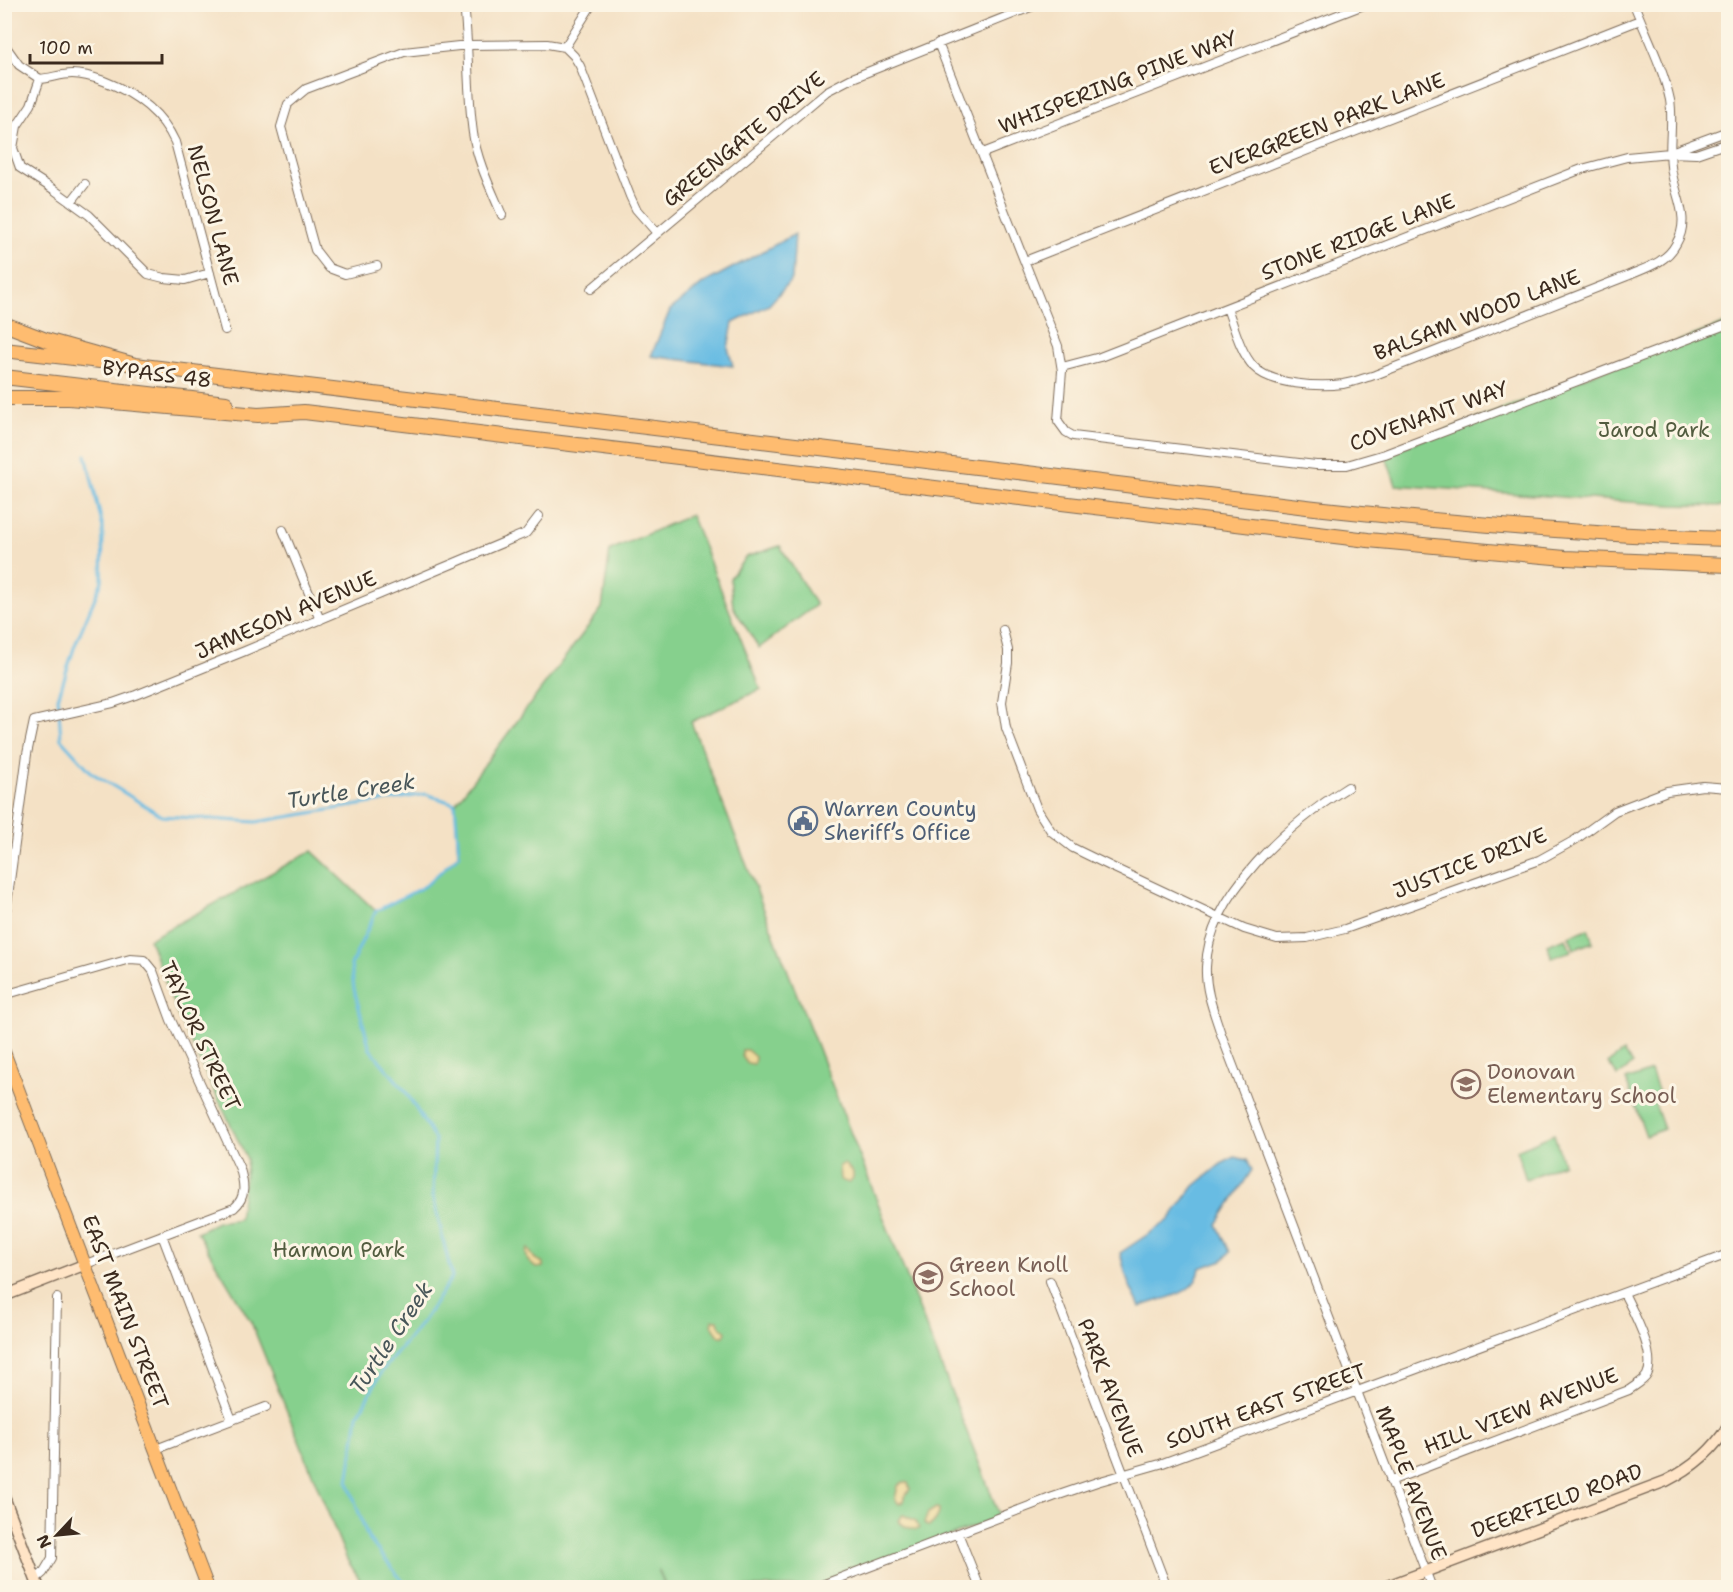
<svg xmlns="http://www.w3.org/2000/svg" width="1733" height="1592" font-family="'Shantell Sans',sans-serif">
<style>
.green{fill:#86d08d;stroke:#607d56;stroke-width:1.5}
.sand{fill:#eeda9e;stroke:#94825e;stroke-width:1.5}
.water{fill:#67bce3;stroke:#517380;stroke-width:1.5}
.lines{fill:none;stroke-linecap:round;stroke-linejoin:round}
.stream{stroke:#67bce3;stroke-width:3}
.street-casing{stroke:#7c6a58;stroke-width:10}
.secondary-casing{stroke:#7c6a58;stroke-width:13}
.primary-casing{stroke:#7c6a58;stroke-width:14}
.highway-casing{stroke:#7c6a58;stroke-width:16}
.street{stroke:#fff;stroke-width:8}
.secondary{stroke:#ffe4c6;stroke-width:10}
.primary{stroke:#febc70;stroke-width:12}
.highway{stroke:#febc70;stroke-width:14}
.labels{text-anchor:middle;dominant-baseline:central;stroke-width:6;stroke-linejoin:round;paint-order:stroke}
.street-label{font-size:21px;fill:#3b2a1e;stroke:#fcf5e5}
.park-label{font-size:21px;fill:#525c3f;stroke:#fcf5e5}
.service-label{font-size:21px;fill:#4e5e75;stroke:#fcf5e5;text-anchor:start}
.education-label{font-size:21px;fill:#785e54;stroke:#fcf5e5;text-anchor:start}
.water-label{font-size:22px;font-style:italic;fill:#485659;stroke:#fcf5e5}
</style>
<rect width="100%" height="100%" fill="#fcf5e5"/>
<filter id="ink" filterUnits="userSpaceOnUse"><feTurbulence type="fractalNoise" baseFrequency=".0167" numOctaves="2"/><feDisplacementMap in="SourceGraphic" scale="12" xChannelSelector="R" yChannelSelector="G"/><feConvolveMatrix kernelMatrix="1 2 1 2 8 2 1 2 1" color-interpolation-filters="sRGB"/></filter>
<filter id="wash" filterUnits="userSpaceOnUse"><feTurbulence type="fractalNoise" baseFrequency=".008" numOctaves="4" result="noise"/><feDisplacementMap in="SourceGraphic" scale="24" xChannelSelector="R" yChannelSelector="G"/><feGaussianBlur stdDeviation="1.35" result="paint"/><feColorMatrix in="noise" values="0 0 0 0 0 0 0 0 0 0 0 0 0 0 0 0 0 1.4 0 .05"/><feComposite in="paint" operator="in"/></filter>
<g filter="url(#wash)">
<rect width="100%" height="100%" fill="#f4e1c5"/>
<path class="green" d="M1728,322V506L1672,505L1396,485L1385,454Z
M691,515L761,689L691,722L1000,1517L814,1587H666L658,1569L665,1587H365L347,1560L251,1322L197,1232L217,1222L239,1219L247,1159L179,1018L149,939L312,851L376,911L425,886L458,855L455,804L602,608L610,550Z
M780,546L816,605L759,648L733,607L730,578L746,557Z
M1588,929L1593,942L1574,949L1569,936Z
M1566,938L1571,951L1552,958L1547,945Z
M1623,1052L1633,1064L1618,1076L1608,1063Z
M1651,1071L1659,1093L1652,1096L1664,1129L1646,1136L1626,1080Z
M1554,1134L1563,1163L1526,1180L1517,1150Z"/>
<path class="sand" d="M742,1050H747L755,1057L754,1064L747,1063L742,1056Z
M844,1164L853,1172V1179L849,1183L840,1180L839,1166Z
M528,1249L535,1259L543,1263V1267L536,1268L528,1261L526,1253Z
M713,1320H718L719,1325L726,1332L724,1336H719L711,1324Z
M903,1482L908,1483L910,1489L906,1494L904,1501L899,1504L895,1499L898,1486Z
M936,1508L939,1509C940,1515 933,1526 927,1526L924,1523L928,1513Z
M903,1515L916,1521L919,1529C913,1531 901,1525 898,1520Z"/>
<path class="water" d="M795,234L792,279L769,305L733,323L728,348L733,366L651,356L670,310L704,283Z
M1235,1157L1247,1160L1252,1170L1217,1224L1230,1252L1223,1260L1200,1268C1197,1297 1161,1297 1140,1307L1128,1282L1120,1253L1169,1220L1194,1186L1221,1164Z"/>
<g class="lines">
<path class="stream" d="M86,455L103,528L102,581L75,645L58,698L61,739L92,773L162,816L256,822L426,794L455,804L459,855L425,886L376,911L351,965L354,989L370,1049L406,1092L435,1140L433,1196L452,1277L423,1321L382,1371L358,1415L348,1482L368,1538L408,1588"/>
</g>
</g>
<g filter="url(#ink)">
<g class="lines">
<g class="street-casing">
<path id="street" d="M464,4C469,47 467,90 473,133C477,161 491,189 502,215
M938,43L1058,346L1062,371L1058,421L1066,432L1073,436L1316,465H1347L1385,454L1728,324
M4,44L19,65L40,79C51,78 62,74 72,74C84,74 93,77 104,81C135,93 161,111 175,142L225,330
M565,47L592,4
M40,79L31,105L17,126L13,148L20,168L53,189L89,215L148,274L164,278L185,280L210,273
M1671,152L1728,131
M983,153L1366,4
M71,202L85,184
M1025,261L1640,20
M377,266L345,274L329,268L315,250L281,127L288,104L306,89L404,52L468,45L547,44L565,47L574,56L580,66L630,196L636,209L657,233
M591,289L827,91L850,79L1038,4
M1227,308C1234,326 1240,352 1254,367C1271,385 1319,387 1343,384C1354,382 1364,378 1375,375L1627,276C1645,268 1666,263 1676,244C1691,219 1676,198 1672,173C1667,149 1674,124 1670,100C1663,67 1646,35 1634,4
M1062,367L1100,357L1582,169L1627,157L1670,153L1696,154L1728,143
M283,530L320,620
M1003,630L1008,650V663L1002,702L1006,728L1037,809L1051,831L1073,848L1114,868L1244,929L1277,939L1307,938L1345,929L1539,860L1575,840L1615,811L1667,791L1703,786L1728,788
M1348,787C1290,823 1208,894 1206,967C1205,991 1214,1012 1221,1034L1432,1588
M4,926L27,754L34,721L113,703L136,695L245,651L526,533L539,516
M4,981L8,993
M4,995L130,959L144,960L153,971L171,1020L240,1169C244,1183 247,1197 234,1208L86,1264
M162,1235L232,1420
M1050,1281L1167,1588
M156,1449L266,1407
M1390,1481L1629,1390C1634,1386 1644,1381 1647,1375C1657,1354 1633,1312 1624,1293
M958,1533L980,1588
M36,1579L43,1573L52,1558L57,1298
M814,1588L1053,1497L1097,1482L1160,1464L1728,1254"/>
</g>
<g class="secondary-casing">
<path id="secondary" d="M4,1296L86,1264
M4,1497L39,1588
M1382,1588L1666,1481C1692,1468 1713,1451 1728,1426"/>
</g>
<g class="primary-casing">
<path id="primary" d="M4,1052L208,1588"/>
</g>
<g class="highway-casing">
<path id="highway" d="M4,324L46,340L135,365L1315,508C1452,523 1590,535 1728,539
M4,350L100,361
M4,377L226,403
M4,398H69L258,415L304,412L1368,540L1565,558L1728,565"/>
</g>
<use href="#street" class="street"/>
<use href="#secondary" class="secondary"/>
<use href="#primary" class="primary"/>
<use href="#highway" class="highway"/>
</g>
</g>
<defs>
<g id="civic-ring" transform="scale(1.5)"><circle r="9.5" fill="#fcf5e5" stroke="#5c6f8a" stroke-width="1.5"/><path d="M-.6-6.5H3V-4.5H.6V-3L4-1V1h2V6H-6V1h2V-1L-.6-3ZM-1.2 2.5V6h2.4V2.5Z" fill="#5c6f8a"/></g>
<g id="school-ring" transform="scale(1.5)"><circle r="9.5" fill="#fcf5e5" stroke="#8d6e63" stroke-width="1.5"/><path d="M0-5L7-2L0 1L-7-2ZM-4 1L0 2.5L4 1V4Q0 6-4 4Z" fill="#8d6e63"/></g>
</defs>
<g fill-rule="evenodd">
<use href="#civic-ring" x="803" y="821"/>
<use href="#school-ring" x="1466" y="1084"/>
<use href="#school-ring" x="928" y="1277"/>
</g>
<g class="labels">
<g class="street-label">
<text transform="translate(1118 82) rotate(-21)">WHISPERING PINE WAY</text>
<text transform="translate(1327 124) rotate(-21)">EVERGREEN PARK LANE</text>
<text transform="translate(744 139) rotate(-39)">GREENGATE DRIVE</text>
<text transform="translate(213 215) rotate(75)">NELSON LANE</text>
<text transform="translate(1358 237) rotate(-21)">STONE RIDGE LANE</text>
<text transform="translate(1477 315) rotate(-21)">BALSAM WOOD LANE</text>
<text transform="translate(157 374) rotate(7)">BYPASS 48</text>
<text transform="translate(1429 416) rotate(-20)">COVENANT WAY</text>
<text transform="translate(286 615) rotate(-23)">JAMESON AVENUE</text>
<text transform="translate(1470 863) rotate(-21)">JUSTICE DRIVE</text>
<text transform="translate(200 1036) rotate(65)">TAYLOR STREET</text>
<text transform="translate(125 1312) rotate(69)">EAST MAIN STREET</text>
<text transform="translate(1110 1388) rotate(69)">PARK AVENUE</text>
<text transform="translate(1266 1406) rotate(-20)">SOUTH EAST STREET</text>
<text transform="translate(1521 1411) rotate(-21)">HILL VIEW AVENUE</text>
<text transform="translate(1411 1483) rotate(69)">MAPLE AVENUE</text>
<text transform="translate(1557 1501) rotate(-20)">DEERFIELD ROAD</text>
</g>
<g class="park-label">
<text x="1654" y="430">Jarod Park</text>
<text x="339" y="1250">Harmon Park</text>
</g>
<g class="service-label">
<text x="824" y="809">Warren County<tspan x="824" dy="24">Sheriff’s Office</tspan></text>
</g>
<g class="education-label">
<text x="1487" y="1072">Donovan<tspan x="1487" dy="24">Elementary School</tspan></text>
<text x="949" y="1265">Green Knoll<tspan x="949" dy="24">School</tspan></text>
</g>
<g class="water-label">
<text transform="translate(351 791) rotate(-9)">Turtle Creek</text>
<text transform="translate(391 1338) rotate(-56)">Turtle Creek</text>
</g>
</g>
<rect width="1733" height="1592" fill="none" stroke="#fcf5e5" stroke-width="24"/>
<g transform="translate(57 1535) rotate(244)" stroke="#fcf5e5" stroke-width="4.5" paint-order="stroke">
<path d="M0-4.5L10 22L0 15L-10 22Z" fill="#3b2a1e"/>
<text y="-9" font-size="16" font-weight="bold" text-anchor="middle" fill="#3b2a1e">N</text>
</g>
<path d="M30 54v9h132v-9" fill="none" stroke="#3b2a1e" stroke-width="3"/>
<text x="39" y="54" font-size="18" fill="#3b2a1e" stroke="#fcf5e5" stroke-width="4.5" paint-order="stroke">100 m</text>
</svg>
